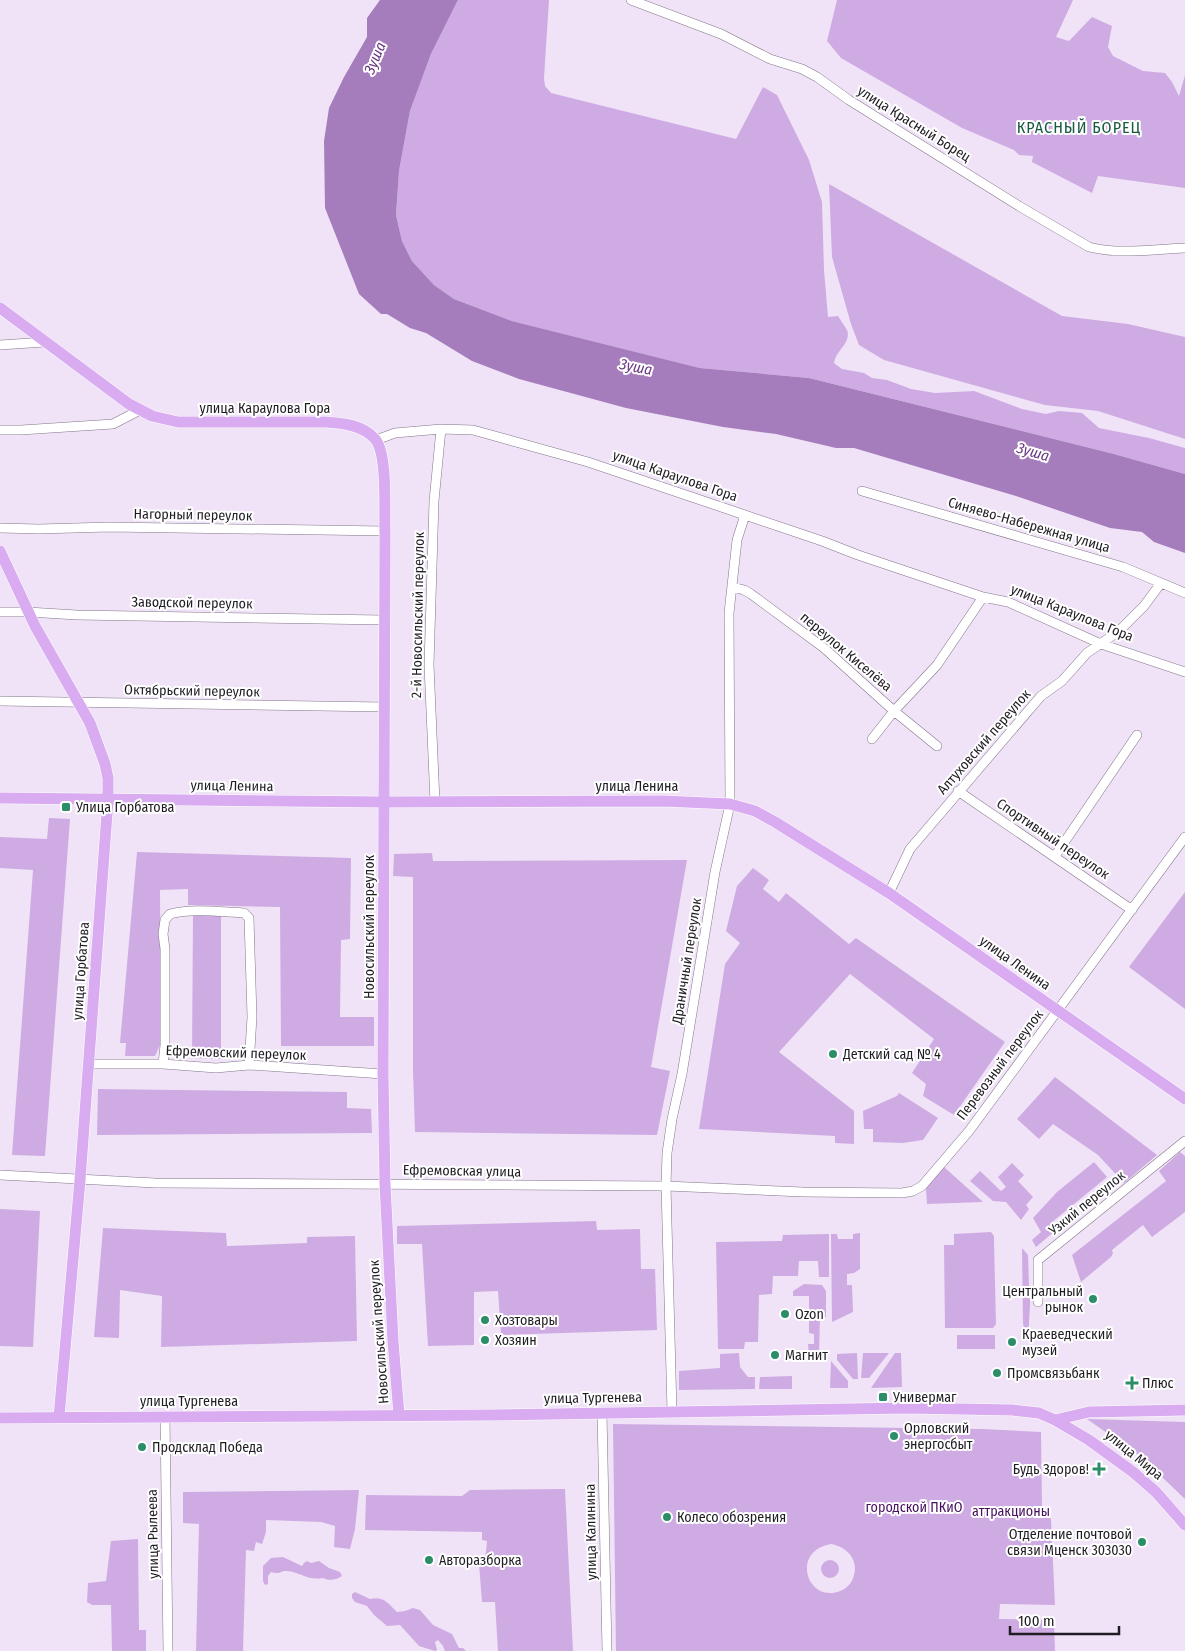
<svg xmlns="http://www.w3.org/2000/svg" width="1185" height="1651" font-family="'Fira Sans Condensed',sans-serif">
<style>
.green{fill:#cfabe3;fill-rule:evenodd}
.water{fill:#a67dbc}
.lines{fill:none;stroke-linecap:round;stroke-linejoin:round}
.minor-casing{stroke:#817688;stroke-width:10}
.major-casing{stroke:#fff;stroke-width:12}
.minor{stroke:#fff;stroke-width:9}
.major{stroke:#d9abf0;stroke-width:11}
.poi-dot{fill:#2c8e68;stroke:#fff;stroke-width:2}
.labels{text-anchor:middle;dominant-baseline:central;stroke-width:4;stroke-linejoin:round;paint-order:stroke}
.street-label{font-size:14px;fill:#201c23;stroke:#fff}
.poi-label{font-size:14px;fill:#201c23;stroke:#fff;text-anchor:start}
.park-label{font-size:14px;fill:#47105f;stroke:#fff}
.water-label{font-size:15px;font-style:italic;fill:#6a3684;stroke:#fff}
.quarter-label{font-size:16px;letter-spacing:1px;fill:#175b41;stroke:#fff}
</style>
<rect width="100%" height="100%" fill="#f0e3f7"/>
<path class="green" d="M458,0H549L544,78L545,86L551,93L736,139L763,87L777,95L809,160L822,202L824,270L828,317L838,316C841,321 844,325 847,330C852,343 835,351 834,363L842,369L864,373L872,378L887,380L911,389L935,393L974,391L1022,409L1046,414L1059,411L1082,413L1099,428L1149,438L1185,448V474L1114,454L809,378L700,368L512,321L454,299L434,285L412,261L402,241L396,215L399,171L410,111L431,54Z
M837,0H1073L1056,37L1069,41L1092,17L1112,26L1108,47L1113,56L1143,71L1165,73L1172,82L1179,96L1185,75V188L1098,176L1092,193L1032,162L1033,156L1019,155L1014,150L962,128L841,58L827,41Z
M829,184L1062,316L1128,324L1185,337V439L1098,411L1045,405L884,360L859,345L851,324L832,257Z
M49,818L70,819L45,1156L12,1155L33,870L0,868V837L47,839Z
M137,852L351,858L350,939L341,940L340,1017H374V1046H281L280,907L188,905V889L160,890L161,1043L155,1056H125L126,1043H120Z
M432,853L433,861L687,860L651,1067L670,1071L657,1135L415,1132L413,1071V877L393,876L394,854Z
M753,868L769,880L763,889L779,902L786,893L849,944L856,938L1005,1042L954,1115L923,1096L926,1084L912,1073L934,1039L850,974L779,1052L854,1111V1144L835,1143V1136L699,1129L725,964L740,943L726,931L737,886Z
M1185,892V1009L1129,967Z
M193,915L221,916V1059L192,1058Z
M1055,1077L1157,1155L1124,1183L1098,1155L1053,1124L1039,1139L1017,1119Z
M98,1089L347,1092V1108L371,1109L372,1133L97,1135Z
M899,1093L938,1118L923,1140L903,1143L873,1142V1129H864L863,1111L897,1096Z
M1180,1152L1185,1156V1212L1152,1237L1143,1225L1112,1250L1113,1253L1111,1257L1081,1282L1072,1255L1166,1181L1159,1171Z
M1094,1162L1107,1177L1051,1223L1055,1231L1036,1247L1032,1240L1041,1232L1033,1218L1057,1192Z
M1012,1163L1024,1175L1018,1181L1033,1197L1026,1205L1029,1209L1021,1220L1006,1202L993,1201L970,1181L980,1171L1001,1191L1006,1187L998,1177Z
M944,1167L983,1202L927,1204L926,1188Z
M0,1209L40,1211L33,1347L0,1346Z
M596,1221L597,1230L640,1229L641,1269H655L657,1330L501,1335L498,1291L474,1292V1345L428,1346L422,1244H397V1226Z
M103,1228L226,1233L227,1246L307,1243V1237L355,1236L357,1341L161,1347L162,1296L120,1290L119,1338L94,1337Z
M991,1232L994,1236V1242L996,1324L993,1328H945L944,1245H954V1234Z
M860,1233V1269L854,1273L847,1274V1285H852L853,1312L832,1322L831,1234H837L838,1239H853V1234Z
M829,1234V1277H819L818,1261H799L798,1276H773L772,1294L759,1295L758,1342H745L744,1349H718L716,1242L782,1241L783,1235Z
M1022,1248L1028,1255L1029,1287H1031L1028,1340L1026,1341L1023,1323Z
M804,1284L822,1285L826,1291V1317H820L819,1355H809L808,1344H814V1334L809,1333V1296H793V1291Z
M957,1335H995V1349H957Z
M739,1353L740,1367L748,1377H755V1389L679,1390V1371L720,1368V1354Z
M857,1353L858,1379H853L837,1360V1354Z
M863,1353H889L869,1378H861Z
M895,1353H901L902,1387L871,1388Z
M831,1361L848,1381V1388H830Z
M792,1376V1389H759L760,1377Z
M1087,1419L1185,1422V1499L1141,1457Z
M613,1424L982,1429L1041,1432L1042,1507L1051,1519L1055,1605L1000,1604L999,1619L1054,1620L1055,1651H616ZM831,1544C847,1547 860,1560 853,1578C851,1584 846,1589 840,1591C807,1604 790,1551 831,1544Z
M565,1489L573,1651H498L495,1602H482L479,1564L485,1562L487,1541L482,1540V1532L365,1530L366,1495L462,1496L470,1490Z
M359,1490L355,1529L350,1549L334,1547L335,1526L321,1522L266,1520V1532L262,1544L256,1542L254,1551L246,1550L243,1651H196L199,1524L183,1523V1492Z
M138,1539L139,1630H146V1651H112L111,1605H92L87,1602L88,1583L106,1581L111,1541Z
M283,1557L302,1566L304,1563L307,1561L311,1563L319,1561L329,1568L340,1572L342,1576C337,1580 328,1581 323,1578C307,1581 299,1571 286,1571C279,1571 281,1575 271,1572L268,1576V1584L265,1585L263,1581V1566L271,1558Z
M821 1569a9 9 0 1 1 18 0a9 9 0 1 1-18 0Z
M355,1592L370,1599C383,1596 388,1603 397,1612L405,1611L413,1608L420,1610L433,1625L452,1634L459,1648H463L466,1651H445L443,1646L438,1640L435,1642L437,1650L435,1651L419,1646L400,1625L387,1626L374,1615L367,1606L355,1602L352,1598V1594Z"/>
<path class="water" d="M380,0H458L431,54L410,111L399,171L396,215L402,241L412,261L434,285L454,299L512,321L700,368L809,378L1114,454L1185,474V553L1154,542L1142,532L1110,528L1016,496L854,448H836L776,434L723,427L626,408L519,379L472,361L426,333L410,328L387,314H381L359,294L325,208L324,141L329,108L344,77L367,37V18Z"/>
<g class="lines">
<g class="minor-casing">
<path id="minor" d="M631,0L721,34L770,59L802,69L817,77L849,100L1019,206L1089,247C1120,255 1154,249 1185,248
M0,345L45,342
M0,430H21L113,424L140,410
M376,440L395,433L441,429L473,430L588,462L822,541L858,555L983,597L1008,602L1101,644L1185,672
M862,491L1123,567L1185,593
M0,528L39,529L109,527L385,531
M733,587L744,590L751,594L824,648L894,711L937,746
M0,612H28L77,615L384,620
M0,701L384,707
M872,739L894,711L937,665L983,597
M958,791L1132,910
M435,802L429,665L434,501L441,429
M1055,856L1137,735
M889,893L910,849L1041,696L1062,681L1087,653L1119,631L1144,606L1161,583
M89,1064H163L216,1068L249,1065L383,1074
M163,1064L165,1045V949L163,934L165,920L170,914C193,908 221,912 244,913L249,918L252,1017L249,1065
M0,1175L155,1183L666,1186L803,1192L902,1193L913,1191L922,1186L969,1131L1185,837
M1038,1302V1260L1185,1141
M672,1411L666,1186L667,1153L672,1119L682,1074L715,872L730,804L729,613L737,540L745,515
M602,1413L607,1651
M165,1416L168,1651"/>
</g>
<g class="major-casing">
<path id="major" d="M0,308L129,404L152,416L178,422H325C342,423 363,425 375,439C388,454 384,510 385,531L383,1074L385,1184L393,1341L399,1415
M0,551L35,626L90,723L105,764L108,778V800L80,1180L59,1417
M0,798L385,802L663,801L730,804L755,811L775,822L889,893L1185,1099
M0,1418L493,1415L907,1408L1012,1410L1039,1413L1055,1420L1089,1440L1133,1472L1156,1492L1185,1525
M1055,1420L1089,1412L1185,1410"/>
</g>
<use href="#minor" class="minor"/>
<use href="#major" class="major"/>
</g>
<g class="poi-dot">
<rect x="61" y="802" width="10" height="10" rx="2.5"/>
<circle cx="833" cy="1054" r="5"/>
<circle cx="1093" cy="1299" r="5"/>
<circle cx="785" cy="1314" r="5"/>
<circle cx="485" cy="1320" r="5"/>
<circle cx="485" cy="1340" r="5"/>
<circle cx="1012" cy="1342" r="5"/>
<circle cx="775" cy="1355" r="5"/>
<circle cx="997" cy="1373" r="5"/>
<path d="M1129.5 1375.5h5v5h5v5h-5v5h-5v-5h-5v-5h5z"/>
<rect x="878" y="1392" width="10" height="10" rx="2.5"/>
<circle cx="894" cy="1436" r="5"/>
<circle cx="142" cy="1447" r="5"/>
<path d="M1096.5 1461.5h5v5h5v5h-5v5h-5v-5h-5v-5h5z"/>
<circle cx="667" cy="1517" r="5"/>
<circle cx="1142" cy="1542" r="5"/>
<circle cx="429" cy="1560" r="5"/>
</g>
<g class="labels">
<g class="street-label">
<text transform="translate(914 124) rotate(32)">улица Красный Борец</text>
<text x="265" y="408">улица Караулова Гора</text>
<text transform="translate(675 476) rotate(19)">улица Караулова Гора</text>
<text transform="translate(193 515) rotate(1)">Нагорный переулок</text>
<text transform="translate(1029 525) rotate(16)">Синяево-Набережная улица</text>
<text transform="translate(192 603) rotate(1)">Заводской переулок</text>
<text transform="translate(1072 613) rotate(22)">улица Караулова Гора</text>
<text transform="translate(418 615) rotate(-89)">2-й Новосильский переулок</text>
<text transform="translate(846 652) rotate(40)">переулок Киселёва</text>
<text transform="translate(192 691) rotate(1)">Октябрьский переулок</text>
<text transform="translate(984 742) rotate(-49)">Алтуховский переулок</text>
<text transform="translate(232 786) rotate(1)">улица Ленина</text>
<text x="637" y="786">улица Ленина</text>
<text transform="translate(1053 839) rotate(34)">Спортивный переулок</text>
<text transform="translate(369 927) rotate(-90)">Новосильский переулок</text>
<text transform="translate(687 961) rotate(-81)">Драничный переулок</text>
<text transform="translate(1015 963) rotate(35)">улица Ленина</text>
<text transform="translate(81 971) rotate(-86)">улица Горбатова</text>
<text transform="translate(236 1053) rotate(2)">Ефремовский переулок</text>
<text transform="translate(1000 1065) rotate(-53)">Перевозный переулок</text>
<text transform="translate(462 1171) rotate(1)">Ефремовская улица</text>
<text transform="translate(1087 1203) rotate(-39)">Узкий переулок</text>
<text transform="translate(379 1332) rotate(-94)">Новосильский переулок</text>
<text transform="translate(593 1398) rotate(-1)">улица Тургенева</text>
<text x="189" y="1401">улица Тургенева</text>
<text transform="translate(1134 1455) rotate(39)">улица Мира</text>
<text transform="translate(591 1532) rotate(-91)">улица Калинина</text>
<text transform="translate(153 1534) rotate(-91)">улица Рылеева</text>
</g>
<g class="poi-label">
<text x="76" y="807">Улица Горбатова</text>
<text x="843" y="1054">Детский сад № 4</text>
<text x="1083" y="1291" text-anchor="end">Центральный<tspan x="1083" dy="16">рынок</tspan></text>
<text x="795" y="1314">Ozon</text>
<text x="495" y="1320">Хозтовары</text>
<text x="1022" y="1334">Краеведческий<tspan x="1022" dy="16">музей</tspan></text>
<text x="495" y="1340">Хозяин</text>
<text x="785" y="1355">Магнит</text>
<text x="1007" y="1373">Промсвязьбанк</text>
<text x="1142" y="1383">Плюс</text>
<text x="893" y="1397">Универмаг</text>
<text x="904" y="1428">Орловский<tspan x="904" dy="16">энергосбыт</tspan></text>
<text x="152" y="1447">Продсклад Победа</text>
<text x="1089" y="1469" text-anchor="end">Будь Здоров!</text>
<text x="677" y="1517">Колесо обозрения</text>
<text x="1132" y="1534" text-anchor="end">Отделение почтовой<tspan x="1132" dy="16">связи Мценск 303030</tspan></text>
<text x="439" y="1560">Авторазборка</text>
</g>
<g class="park-label">
<text x="914" y="1507">городской ПКиО</text>
<text x="1011" y="1511">аттракционы</text>
</g>
<g class="water-label">
<text transform="translate(375 58) rotate(-67)">Зуша</text>
<text transform="translate(636 367) rotate(11)">Зуша</text>
<text transform="translate(1033 452) rotate(16)">Зуша</text>
</g>
<g class="quarter-label">
<text x="1079" y="127">КРАСНЫЙ БОРЕЦ</text>
</g>
</g>
<path d="M1010 1626v8h109v-8" fill="none" stroke="#201c23" stroke-width="2.5"/>
<text x="1018" y="1626" font-size="15" fill="#201c23" stroke="#ffffff" stroke-width="4" paint-order="stroke">100 m</text>
</svg>
